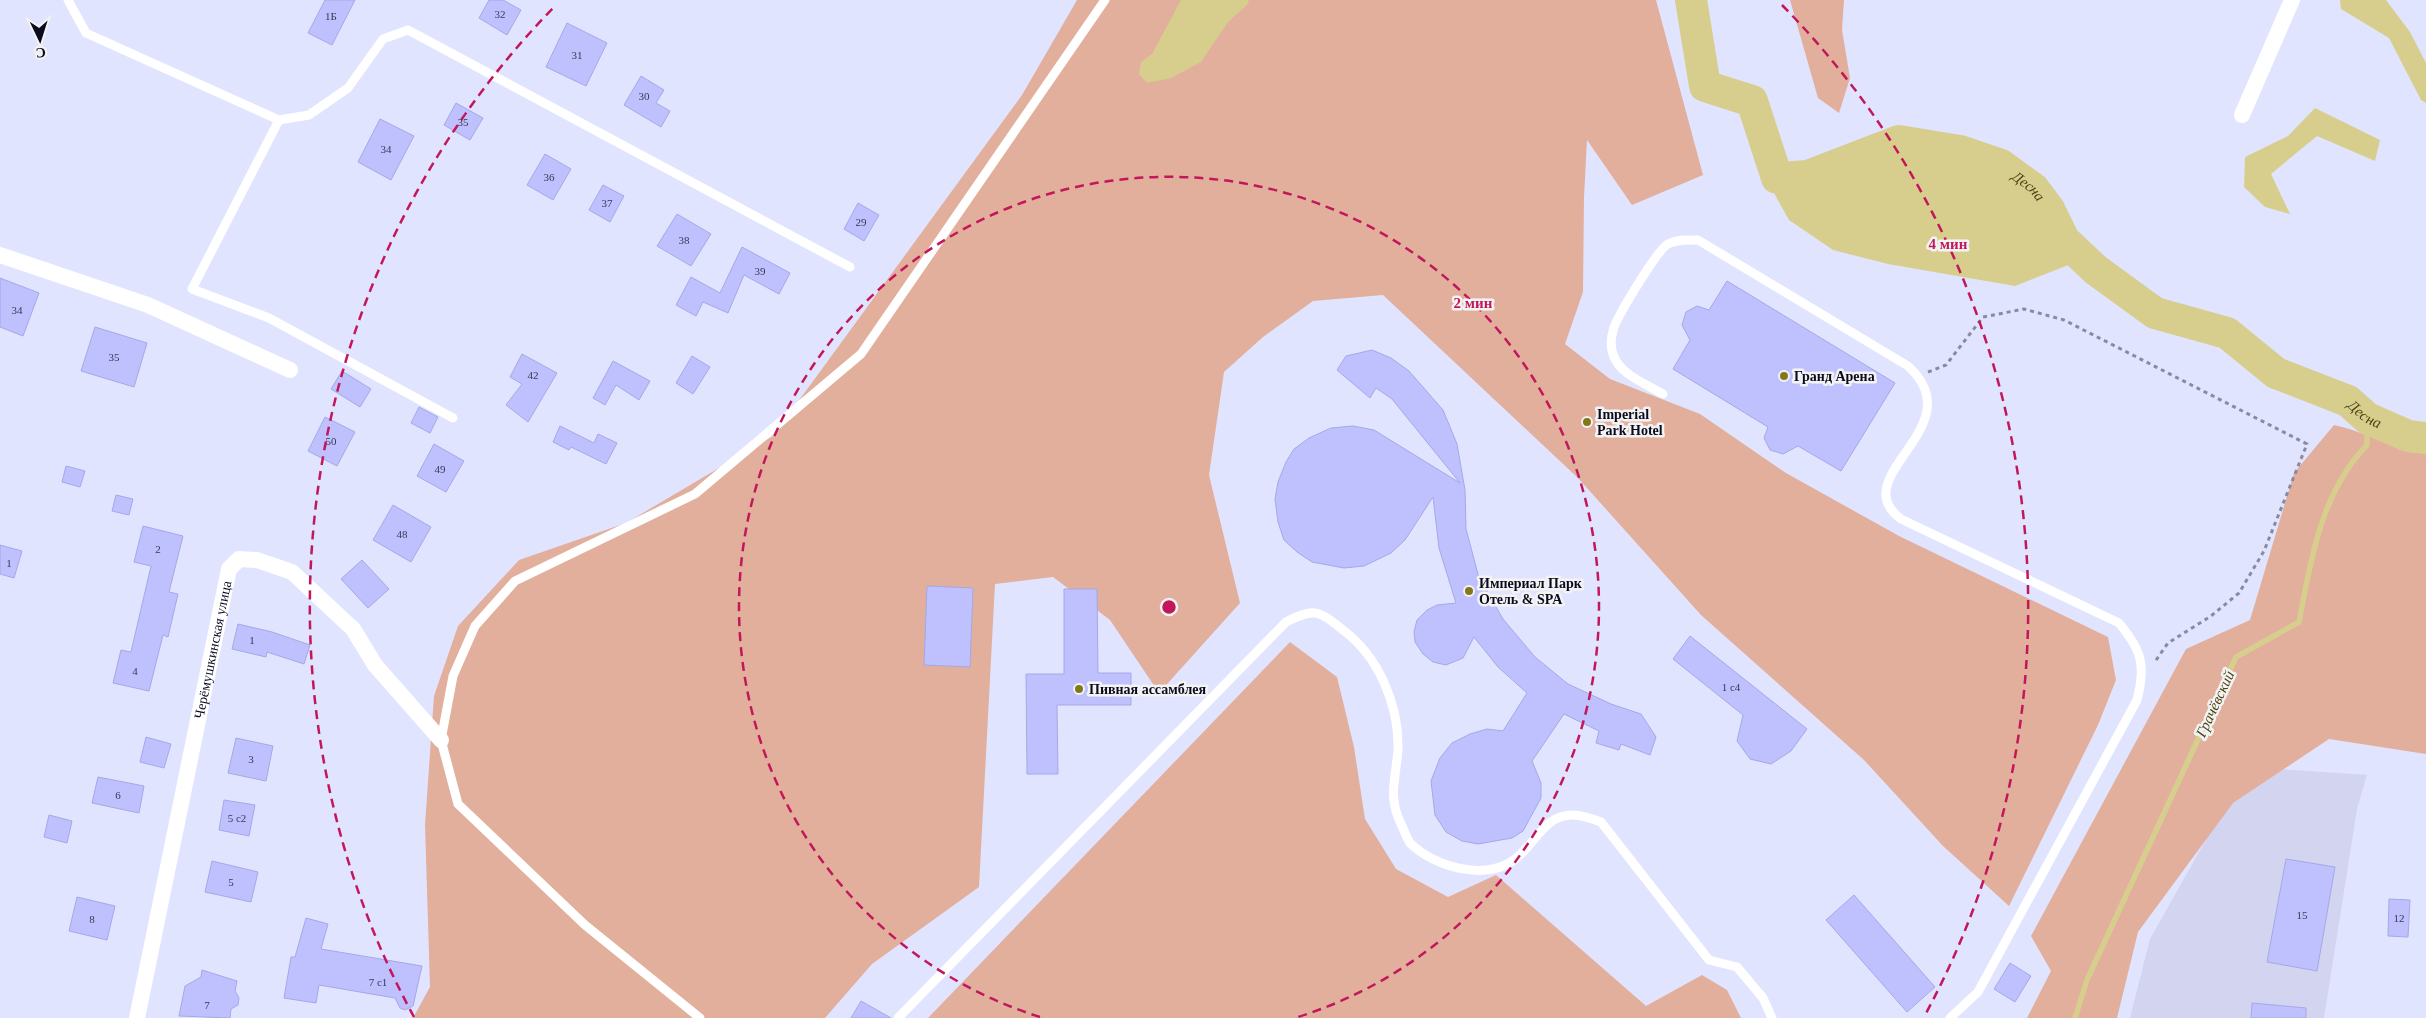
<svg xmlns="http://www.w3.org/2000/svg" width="2426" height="1018" font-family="Georgia,serif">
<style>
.built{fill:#d2d4f0}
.green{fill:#e1af9c}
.water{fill:#d7ce8e}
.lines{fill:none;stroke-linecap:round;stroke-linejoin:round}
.stream{stroke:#d7ce8e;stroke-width:5.5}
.river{stroke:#d7ce8e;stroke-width:32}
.building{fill:#bec1fd;stroke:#a5a8e6}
.path{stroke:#888aa1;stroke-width:3;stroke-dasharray:4 4;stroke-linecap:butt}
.service{stroke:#fff;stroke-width:9}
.minor{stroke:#fff;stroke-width:16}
.ring{fill:none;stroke:#c2185b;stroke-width:2.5;stroke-dasharray:9 6}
.poi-dot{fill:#83771c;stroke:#f3f3f3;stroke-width:2}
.labels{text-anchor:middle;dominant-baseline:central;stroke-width:5;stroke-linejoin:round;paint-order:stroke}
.number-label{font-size:11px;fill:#383857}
.poi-label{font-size:14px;font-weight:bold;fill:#0b0b20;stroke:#f3f3f3;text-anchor:start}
.street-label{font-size:14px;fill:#0b0b20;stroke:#f3f3f3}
.water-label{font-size:15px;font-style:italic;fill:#4b4412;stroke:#f3f3f3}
.centre{fill:#c2185b;stroke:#f3f3f3;stroke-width:2.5}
.ring-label{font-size:15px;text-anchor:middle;font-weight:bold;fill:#c2185b;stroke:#f3f3f3;stroke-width:5;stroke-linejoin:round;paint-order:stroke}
</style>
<rect width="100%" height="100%" fill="#e1e4fe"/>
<path class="built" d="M2247,767L2367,775L2357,809L2324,1018H2130L2150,939Z"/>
<path class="green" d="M1077,0H1656L1703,175L1632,205L1587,140L1584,197L1583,292L1565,344L1610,379L1700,414L1786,473L1899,536L2108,637L2116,680L2098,725L2009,906L1943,846L1864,760L1701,615L1578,478L1383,295L1313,301L1263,337L1224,372L1209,475L1240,603L1159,693L1110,620L1053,577L995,584L979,887L872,964L825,1018H413L430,987L425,825L434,696L458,626L519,560L626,523L773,436L1022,95Z
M1790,0H1844L1842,30L1850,78L1839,113L1818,98Z
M2334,425C2366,432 2394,449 2426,453V754L2329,739L2233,803L2138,932L2117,1018H2027L2051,971L2031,936L2186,649L2250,620L2294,473Z
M1290,642L1337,677L1354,747L1365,819L1396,869L1448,897L1496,875L1646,1006L1702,975L1727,990L1741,1018H928Z"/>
<path class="water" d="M1181,0H1249L1247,5L1228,22L1201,62L1171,78L1147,83L1139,74L1141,62L1152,54Z
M2340,0H2386L2410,32L2426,63V103L2421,100L2389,38L2341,9Z
M2315,108L2380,140L2375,161L2317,136L2271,174L2290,214L2265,207L2244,187L2245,157L2288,136Z
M1899,141C1946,148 2000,153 2035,189C2054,209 2068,236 2084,259L2015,286L1888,264L1833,250L1789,220L1774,193L1777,178L1875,150Z"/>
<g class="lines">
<path class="stream" d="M2075,1018L2087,980L2236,657L2299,622C2311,560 2321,492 2367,445V418"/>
<path class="river" id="s1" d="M1691,0L1705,86L1752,101L1777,178L1808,176L1899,141L1960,151L2001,165L2034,189L2049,209L2064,240L2096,270L2155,313L2227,333L2276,373L2348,401L2367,418L2408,436L2426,438"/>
</g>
<path class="building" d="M325,0H355L332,45L308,33Z
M489,0H503L521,10L507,35L479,18Z
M567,23L607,43L586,86L546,67Z
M641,76L664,90L656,103L670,111L661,127L624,105Z
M456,103L483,118L470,140L444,125Z
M380,119L414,136L391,180L358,162Z
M545,154L571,169L553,200L527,185Z
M603,185L624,196L610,222L589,210Z
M858,203L879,215L864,241L844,229Z
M677,214L711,234L691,266L657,246Z
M742,247L790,273L779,294L744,275L728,313L703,302L696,316L676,305L691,277L720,293Z
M0,278L39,293L23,336L0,327Z
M1727,281L1895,383L1841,471L1798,446L1783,454L1770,450L1764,438L1768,427L1673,369L1690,340L1682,325L1686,312L1697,306L1709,310Z
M95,327L147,343L134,387L81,371Z
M1372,350L1391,358L1409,371L1443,410L1457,444L1465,490L1466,529L1479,578L1503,619L1535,657L1568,684L1611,704L1641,714L1656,737L1650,755L1621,744L1619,750L1596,743L1599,731L1564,714L1532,761L1541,783V798L1523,831L1512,838L1478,844L1462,841L1446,832L1435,815L1431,781L1440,758L1452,743L1470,734L1487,729L1503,731L1527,693L1498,667L1474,637L1463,658L1446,665L1433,662L1423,654L1415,642L1414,632L1417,620L1427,610L1437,605L1456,603L1439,548L1433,497L1405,540L1391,553L1364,566L1344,568L1312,562L1297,552L1284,540L1278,522L1275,499L1278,482L1286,462L1294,449L1309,438L1331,428L1353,426L1374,430L1460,483L1392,399L1376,388L1370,398L1337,370L1346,356Z
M522,354L557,373L528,422L506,405L522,384L510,377Z
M692,356L710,367L693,394L676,383Z
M613,361L650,381L639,400L616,385L605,405L593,398Z
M342,371L371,389L360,407L331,389Z
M419,407L438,417L430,433L411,423Z
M325,417L355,432L337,466L308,451Z
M560,426L594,443L598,434L617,443L606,464L571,447L569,450L553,442Z
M434,444L464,461L446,492L417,476Z
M66,466L85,471L80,487L62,482Z
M116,495L133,499L129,515L112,511Z
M393,505L431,527L411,562L373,540Z
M143,526L183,536L169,592L178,594L168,637L163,635L149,691L113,683L121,650L131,652L151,566L134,562Z
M0,545L22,551L14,578L0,574Z
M362,560L389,589L368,608L341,579Z
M927,586L973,588L970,667L924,665Z
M1064,589H1097L1098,673H1131V705H1057L1058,774H1027L1026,674H1064Z
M238,624L272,632L310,645L304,664L267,652L266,657L232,649Z
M1690,636L1807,729L1791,751L1771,764L1750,759L1737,741L1743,715L1673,659Z
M146,737L171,744L164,768L140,762Z
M236,738L273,746L266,781L228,773Z
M98,777L144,786L139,813L92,803Z
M224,800L255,805L249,836L219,830Z
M49,815L72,821L67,843L44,837Z
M2286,859L2335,867L2317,971L2267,962Z
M212,861L258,872L251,902L205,892Z
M1854,895L1935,987L1907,1012L1826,920Z
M77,897L115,906L107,940L69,931Z
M2389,899L2410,900L2408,937L2388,936Z
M306,918L328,924L321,949L422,966L413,1006L405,1010L400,1008L395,998L319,985L316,1003L284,998L291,957H295Z
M2010,963L2031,976L2015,1002L1994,989Z
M202,970L237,981L235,991L239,998L238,1005L231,1009L230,1018L179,1016L185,986L201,977Z
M861,1001L891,1018H851Z
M2252,1003L2306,1008V1018H2251Z"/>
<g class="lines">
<path class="path" d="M1928,372L1946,365L1983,317L2024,309L2064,320L2307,444L2264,551L2239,593L2211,616L2168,643L2154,663"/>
<path class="service" d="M68,0L86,33L279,120L309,115L348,88L383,39L408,30L850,267
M279,120L192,289L269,318L453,418
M1663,394C1648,385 1626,377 1616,361C1611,352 1610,341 1613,331C1615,319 1658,249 1668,244C1678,239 1688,240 1698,240L1908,366C1975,427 1843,476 1901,519L2119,623C2142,651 2146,665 2137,700L1978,992L1950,1018
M700,1018L585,925L458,804L441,740L453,676L475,626L515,581L695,494L861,354L1105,0
M898,1018L1286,622C1315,607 1319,611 1343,630C1378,656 1399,704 1398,749C1396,779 1387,797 1402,826C1404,831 1407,838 1410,843C1434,867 1485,881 1514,860C1529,849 1538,831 1551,822C1567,810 1585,816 1601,822L1709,960L1737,967L1763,998L1772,1018"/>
<g class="minor">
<path d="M2242,115L2292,0"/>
<path d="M0,255L148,305L290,370"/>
<path id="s2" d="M137,1018L229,569L239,559L257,560L292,572L353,629L375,665L441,740"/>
</g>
</g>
<g class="ring">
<path d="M1040 1017A430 430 0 1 1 1298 1017"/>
<path d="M414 1017A859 859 0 0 1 556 5M1782 5A859 859 0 0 1 1924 1017"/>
</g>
<g class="poi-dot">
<circle cx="1784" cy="376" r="5"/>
<circle cx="1587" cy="422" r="5"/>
<circle cx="1469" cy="591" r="5"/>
<circle cx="1079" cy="689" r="5"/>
</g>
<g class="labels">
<g class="number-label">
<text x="500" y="14">32</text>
<text x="331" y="16">1Б</text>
<text x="577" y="55">31</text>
<text x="644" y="96">30</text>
<text x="463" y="122">35</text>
<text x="386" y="149">34</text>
<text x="549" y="177">36</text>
<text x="607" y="203">37</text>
<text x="861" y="222">29</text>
<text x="684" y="240">38</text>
<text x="760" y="271">39</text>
<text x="17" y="310">34</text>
<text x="114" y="357">35</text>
<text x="533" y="375">42</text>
<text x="331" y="441">50</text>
<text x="440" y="469">49</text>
<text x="402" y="534">48</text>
<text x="158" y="549">2</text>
<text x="9" y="563">1</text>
<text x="252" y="640">1</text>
<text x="135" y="671">4</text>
<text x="1731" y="687">1 с4</text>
<text x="251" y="759">3</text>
<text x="118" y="795">6</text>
<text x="237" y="818">5 с2</text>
<text x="231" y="882">5</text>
<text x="2302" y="915">15</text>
<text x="2399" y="918">12</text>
<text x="92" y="919">8</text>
<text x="378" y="982">7 с1</text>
<text x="207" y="1005">7</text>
</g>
<g class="poi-label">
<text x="1794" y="376">Гранд Арена</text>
<text x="1597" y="414">Imperial<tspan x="1597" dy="16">Park Hotel</tspan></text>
<text x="1479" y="583">Империал Парк<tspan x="1479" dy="16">Отель &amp; SPA</tspan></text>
<text x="1089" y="689">Пивная ассамблея</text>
</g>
<g class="street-label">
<text stroke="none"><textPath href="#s2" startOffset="376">Черёмушкинская улица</textPath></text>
</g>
<g class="water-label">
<text stroke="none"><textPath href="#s1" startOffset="486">Десна</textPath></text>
<text stroke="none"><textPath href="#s1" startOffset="905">Десна</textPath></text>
<text transform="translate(2215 704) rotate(-65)">Грачёвский</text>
</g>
</g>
<circle cx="1169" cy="607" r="8" class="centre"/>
<g class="ring-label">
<text x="1948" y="249">4 мин</text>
<text x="1473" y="308">2 мин</text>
</g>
<g transform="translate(40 40) rotate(176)" stroke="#f3f3f3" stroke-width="4" paint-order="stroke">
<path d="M0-4L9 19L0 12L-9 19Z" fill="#0b0b20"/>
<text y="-8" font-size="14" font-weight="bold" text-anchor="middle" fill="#0b0b20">С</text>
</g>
</svg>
